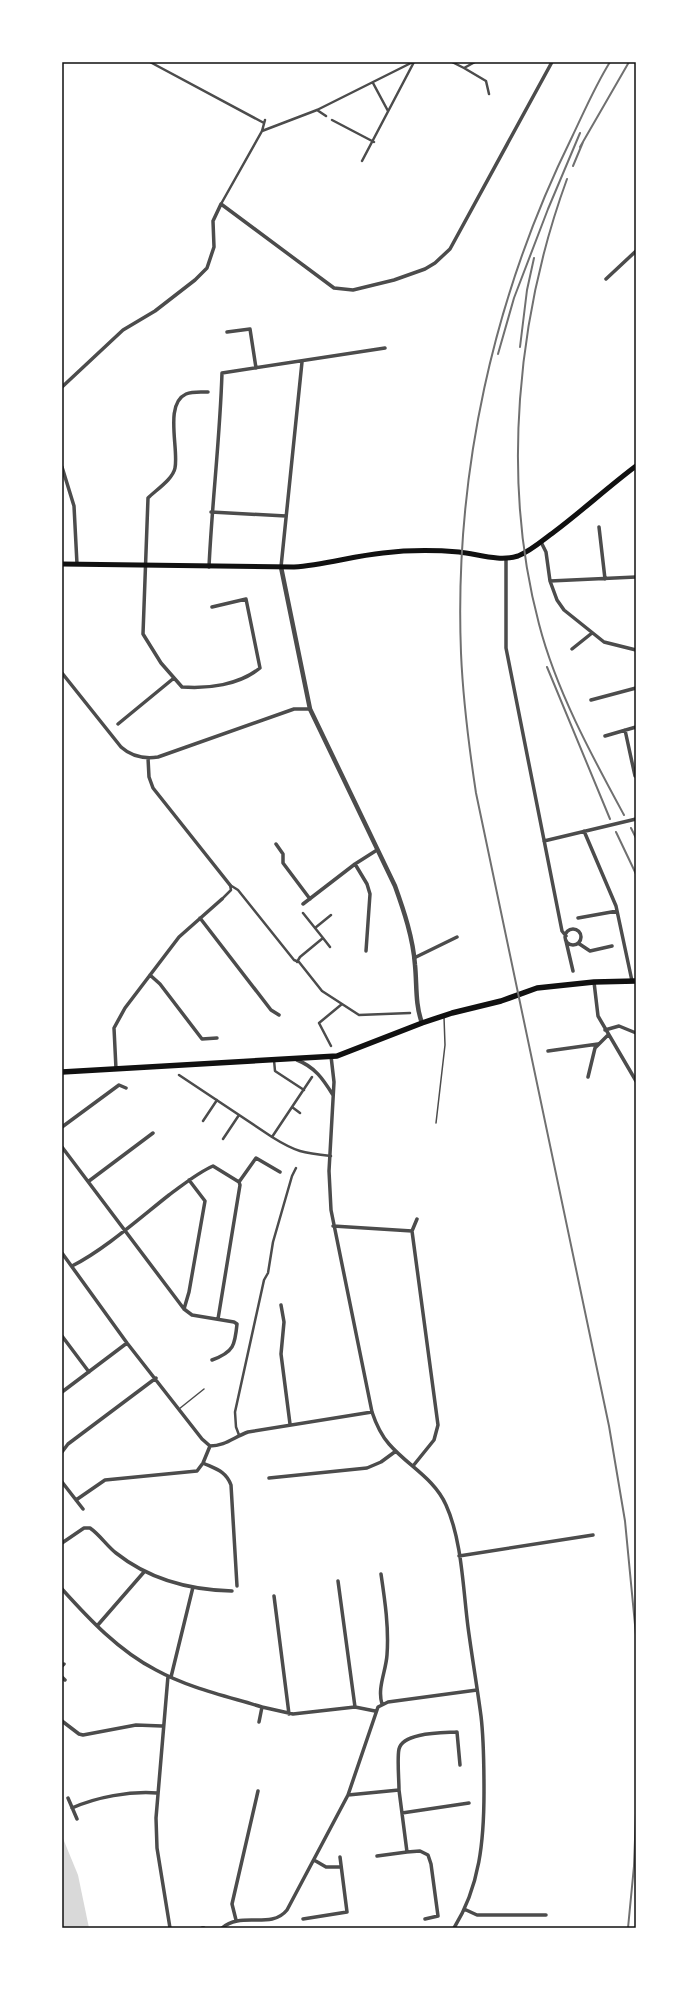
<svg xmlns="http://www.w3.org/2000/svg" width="698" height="1990" font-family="'PT Sans',sans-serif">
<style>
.water{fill:#d9d9d9}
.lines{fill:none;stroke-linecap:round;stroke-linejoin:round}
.service{stroke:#4c4c4c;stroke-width:1.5}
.pedestrian{stroke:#4c4c4c;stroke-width:2.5}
.minor{stroke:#4c4c4c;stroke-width:3.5}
.tertiary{stroke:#4c4c4c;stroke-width:4.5}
.secondary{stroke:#111;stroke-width:5}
.trunk{stroke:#111;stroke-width:5.5}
.rail{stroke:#707070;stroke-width:2}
.neatline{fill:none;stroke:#111;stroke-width:1.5}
</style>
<rect width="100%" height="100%" fill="#fff"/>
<path class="water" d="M62,1836L78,1875L89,1928H62Z"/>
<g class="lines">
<path class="service" d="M436,1123L445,1045L444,1017
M179,1409L204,1389"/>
<path class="pedestrian" d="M150,62L264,123
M452,62L464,68L475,62
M464,68L486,81L489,94
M373,83L388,111
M317,110L326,116
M332,120L374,142
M262,131L317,110L413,62
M362,161L414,62
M221,204L262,131L265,120
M222,899L231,890L230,885L238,890L294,960L299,962L322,991L359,1015L410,1013
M315,928L331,915
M323,938L330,947
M297,962L300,957L323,938L303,913
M331,1046L319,1023L342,1004
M274,1060L275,1071L304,1090
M179,1075L272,1137
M292,1107L272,1137C296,1152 303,1153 331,1156
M300,1113L292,1107L312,1077
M203,1121L217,1100
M223,1139L239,1115
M239,1435L236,1427L235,1412L264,1280L268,1273L273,1242L292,1176L296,1168"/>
<path class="minor" d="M606,279L636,251
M227,332L250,329L256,368
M62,387L123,330L155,311L195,280L207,268L214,247L213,221L221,204L334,288L353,290L394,280L425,269L435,263L450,249L552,62
M208,392C201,392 193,391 186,394C164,404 179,449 175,468C173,479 156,490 148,498L143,634L161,663L182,687C208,689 239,685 260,668L246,599L212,607
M62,467L74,506L77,564
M211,512L286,516
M599,527L605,579
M541,542L546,552L550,581L557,600L564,610L604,642L636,650
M506,558V648L562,931L566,936
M209,567C212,502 220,438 222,373L385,348
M281,567L302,362
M550,581L636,577
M572,649L592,633
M62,673L121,747C132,757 144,759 158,757L294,709H310
M591,700L636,688
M118,724L174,678
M625,730L635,776
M605,736L636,727
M148,758L149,777L153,788L230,885
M584,831L616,906L632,981
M544,841L636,819
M276,844L283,854V863L310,899
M355,864L367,884L370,894L366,951
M303,904L355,864L377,850
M200,918L271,1010L279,1015
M578,918L617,911
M565 937a8 8 0 1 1 16 0a8 8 0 1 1-16 0Z
M566,941L573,971
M578,943L590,951L612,946
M414,958L457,937
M150,975L160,984L202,1039L217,1038
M594,982L598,1016L636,1081
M605,1030L619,1026L636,1033
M548,1051L598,1044
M331,1056L334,1082L329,1171L331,1210L372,1412C376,1424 381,1435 389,1444C408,1466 434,1478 446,1505C462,1540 463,1589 468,1627C472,1657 477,1686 481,1716C484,1741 484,1767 484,1792C484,1840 480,1886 454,1928
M297,1060C315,1067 323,1079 333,1095
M116,1069L114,1028L125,1008L179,937L222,899
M588,1077L595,1048L608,1035
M62,1127L119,1085L126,1088
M62,1147L184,1309L192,1315L234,1322L237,1324C235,1345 234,1352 212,1360
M89,1181L153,1133
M239,1182L256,1158L280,1172
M333,1226L412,1231
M62,1253L127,1343L202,1439L210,1446
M72,1266C104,1250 141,1217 169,1195C183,1185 197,1173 213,1166L239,1182L240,1185L218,1319
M281,1305L284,1322L281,1354L290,1424
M184,1309L189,1292L205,1201L189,1180
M62,1336L89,1372
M62,1392L127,1343
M210,1446C225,1446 234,1437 248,1432L372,1412
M62,1452L68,1444L156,1378
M203,1463C216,1469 226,1471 231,1485L237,1586
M413,1466L434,1440L438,1425L412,1231L417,1219
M269,1478L367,1468L381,1462L396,1451
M62,1482L83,1509
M76,1500L105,1480L197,1471L203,1463L210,1446
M62,1543L84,1528H90C100,1535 107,1546 116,1553C150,1580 190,1590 232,1591
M459,1556L593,1535
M381,1574C385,1601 389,1628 387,1655C386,1671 377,1688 382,1704
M338,1581L355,1707
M62,1589C89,1619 119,1651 156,1670C189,1688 226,1696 262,1707
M274,1596L289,1714
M97,1626L144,1572
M62,1666L64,1664
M168,1676L156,1818L157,1848L170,1928
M62,1677L65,1680
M171,1677L193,1587
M62,1721L79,1734L83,1735L136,1725L162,1726
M259,1722L262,1707L293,1714L355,1707L375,1711
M399,1790L407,1852L420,1851L428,1855L431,1864L438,1916L425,1919
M348,1795L399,1790C399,1779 397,1758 399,1749C403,1732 443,1733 457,1732L460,1765
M68,1798L77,1819
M72,1808C97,1797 129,1791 157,1793
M402,1813L469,1803
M377,1856L407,1852
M314,1860L326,1867H341
M464,1909L477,1915H546
M303,1919L347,1912L340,1857
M236,1920L232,1904L258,1791
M202,1928H204
M222,1928C241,1911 271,1930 287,1910L348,1795L378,1707L388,1702L477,1690"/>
<path class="tertiary" d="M281,567L310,709L395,886C404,911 413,938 415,965C417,985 415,1004 422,1023"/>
<path class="secondary" d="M62,564L294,567C324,565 353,556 383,553C408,550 434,550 459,552C478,554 499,562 518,556C531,551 543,540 554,532C582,511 608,487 636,466"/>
<path class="trunk" d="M62,1072L337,1056L422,1023L452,1013L501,1001L537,988L594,982L636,981"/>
<path class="rail" d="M610,62C595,86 584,112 572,137C493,297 454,475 461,653C463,700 469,747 476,793L609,1426L625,1521L636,1635
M580,147L629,62
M573,166L583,142
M567,179C517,316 501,481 539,624C556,690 592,756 624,815
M520,347L527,290L534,258
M498,354L514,298L548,209L580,133
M547,667L610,819
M631,828L636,838
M616,832L636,874
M628,1928L634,1866L636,1813"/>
</g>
<rect width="698" height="1990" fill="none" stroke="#ffffff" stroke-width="126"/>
<rect x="63" y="63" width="572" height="1864" class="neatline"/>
</svg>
